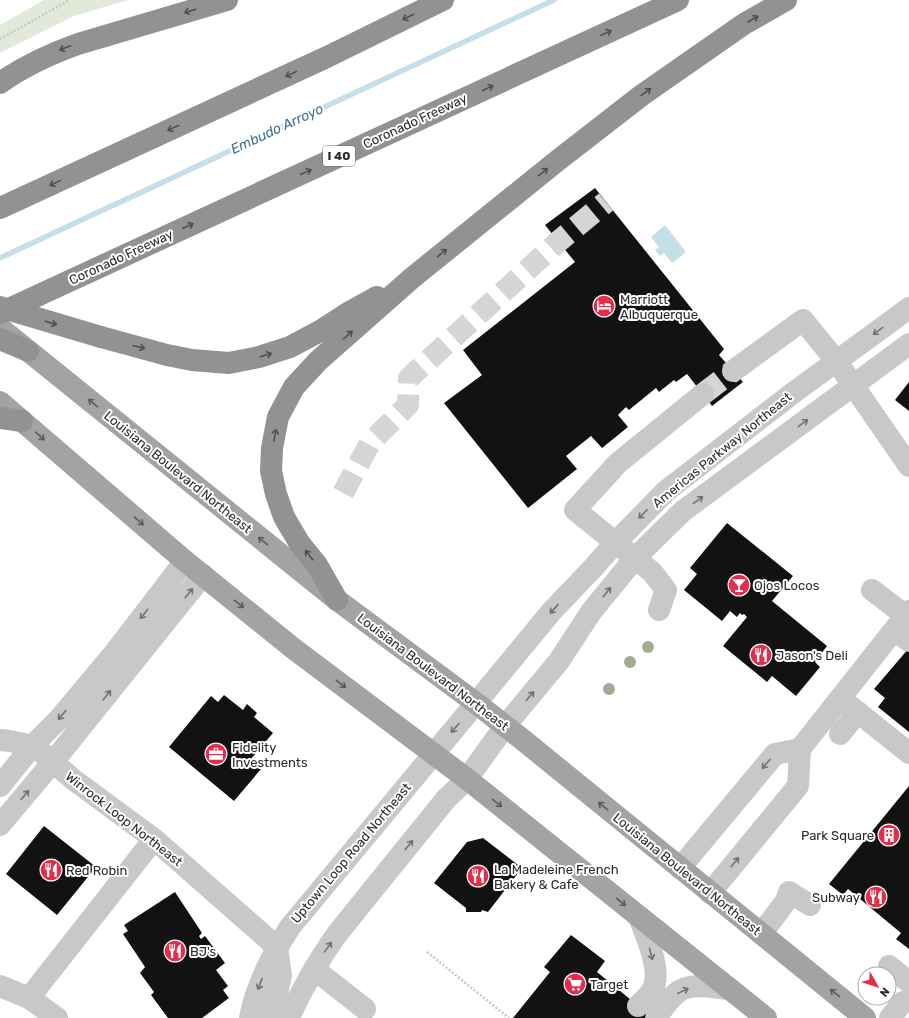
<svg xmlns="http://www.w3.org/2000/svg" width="909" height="1018" font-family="Rubik,sans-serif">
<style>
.green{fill:#e3e9d8}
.water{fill:#c4deea}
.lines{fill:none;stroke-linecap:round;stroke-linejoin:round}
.stream{stroke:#c4deea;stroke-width:5.5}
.building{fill:#121212}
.minor-tunnel{stroke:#d5d5d5;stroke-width:22;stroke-dasharray:22 11;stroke-linecap:butt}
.path{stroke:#c8c8c8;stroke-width:2.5;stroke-dasharray:2 2;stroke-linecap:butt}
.minor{stroke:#c8c8c8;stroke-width:22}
.major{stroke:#a3a3a3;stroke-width:22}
.highway{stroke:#929292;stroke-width:22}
.highway-bridge{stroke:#929292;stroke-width:22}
.tree{fill:#a0ab93}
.oneway{stroke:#4f4f4f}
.oneway2{stroke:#727272}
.oneway3{stroke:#5b5b5b}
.labels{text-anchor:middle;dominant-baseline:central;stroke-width:4;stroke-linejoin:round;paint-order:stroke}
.shield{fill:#fff;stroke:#6b6b6b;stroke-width:1}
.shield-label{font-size:12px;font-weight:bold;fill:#2b2b2b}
.street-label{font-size:13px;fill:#2b2b2b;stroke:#fff}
.poi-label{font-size:13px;fill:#2b2b2b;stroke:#fff;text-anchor:start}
.water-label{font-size:14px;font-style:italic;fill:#3b738c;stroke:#fff}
</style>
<rect width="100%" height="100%" fill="#fff"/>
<path class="green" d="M44,0H128L74,16L0,53V25Z"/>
<path class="water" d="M665,225L686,252L672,263L664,253L660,256L655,250L659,247L651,237Z"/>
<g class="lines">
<path class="stream" d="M0,258L554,0"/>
</g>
<path class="building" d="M595,188L724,349L719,355L743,382L712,406L687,374L676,382L674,380L659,392L656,388L629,410L626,407L618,415L628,427L602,448L591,436L566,456L577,469L528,508L444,403L482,375L463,350L575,262L545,225Z
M909,382V411L895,400Z
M727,523L793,576L772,601L827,646L815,662L820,667L796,696L772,676L767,682L723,646L747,617L744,614L742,615L740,613L737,617L730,611L722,621L684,590L697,574L690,568Z
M909,648V732L878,707L885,698L874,689Z
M224,695L243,710L247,704L257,713L254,717L273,733L250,760L261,769L234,801L169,747L211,696L218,702Z
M909,786V949L896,939L901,933L848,889L843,895L829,884Z
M44,826L96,867L57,915L6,874Z
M483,838L522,868L488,912L482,910L481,912H466V908L434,883L467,842Z
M175,892L202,933L199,936L201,939L205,936L225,963L216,970L228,986L223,990L229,998L202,1018H168L151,995L154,992L140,973L145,967L123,934L128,931L124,925Z
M571,935L605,961L597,972L653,1018H513L550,972L544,967Z"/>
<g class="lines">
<path class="minor-tunnel" d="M703,394L733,371
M343,493L370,443L408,405L409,378L559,241L606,202"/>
<path class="path" d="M0,39L70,0
M427,952L509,1018"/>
<path class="minor" d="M733,371L803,320L837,362L909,466
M872,590L906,616
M659,610L666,590L652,572L575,510L618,463L703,394
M894,630L909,641
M840,698L909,753
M840,734L858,712
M0,740C11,740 22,745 33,745L74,780L154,839L277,947L281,976L271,1018
M0,786L33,745L60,718L116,651L185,561
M0,825L53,762L203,575
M680,868L775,754L800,749
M710,893L798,786L800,749L909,611
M761,934L786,901L789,892L810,905
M889,966L909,982
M314,969L365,1009
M0,986L29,998L57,1018
M29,998L154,839
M638,1006C643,1001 650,995 653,989C662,970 646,936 639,917
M250,1018C256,985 272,955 290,927L476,703L551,612L593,568L615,543L666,491L793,393L909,308
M289,1018C302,988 318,961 337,934L446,799L467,779L505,726L559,661L591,612L635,558L683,511L909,344
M656,1018C663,1009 670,996 681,990C695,983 714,988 730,989
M890,1018L903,1002"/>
<path class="major" d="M0,328L337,600L476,703L523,740L865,1018
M0,402L185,561L294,649L467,779L766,1018"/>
<path class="highway" d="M0,83C24,66 50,54 78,44L227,0
M0,208L327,57L443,0
M0,313L678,0
M101,337L167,355L192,360L229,363L259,357L290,347L320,331L348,313L377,297
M0,339L28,351
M0,418L22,421
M337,600L317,565L300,544L284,517L276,494L271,471L272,448L278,417L294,387L318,361L412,278L557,161L642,95L744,24L786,0"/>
<path class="highway-bridge" d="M0,307L101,337"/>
</g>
<g class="tree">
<circle cx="648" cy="647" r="6"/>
<circle cx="630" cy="662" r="6"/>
<circle cx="609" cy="689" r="6"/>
</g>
<defs><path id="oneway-shaft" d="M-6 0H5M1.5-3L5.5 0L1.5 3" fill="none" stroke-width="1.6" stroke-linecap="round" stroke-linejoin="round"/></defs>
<g class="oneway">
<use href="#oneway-shaft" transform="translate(190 11) rotate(163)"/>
<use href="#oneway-shaft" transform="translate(408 17) rotate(154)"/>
<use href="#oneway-shaft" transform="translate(753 19) rotate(-30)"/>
<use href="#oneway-shaft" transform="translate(606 33) rotate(-25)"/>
<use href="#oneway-shaft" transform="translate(65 48) rotate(159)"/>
<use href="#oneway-shaft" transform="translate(291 74) rotate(155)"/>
<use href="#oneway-shaft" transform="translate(488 88) rotate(-25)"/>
<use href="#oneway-shaft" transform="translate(646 92) rotate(-35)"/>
<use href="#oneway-shaft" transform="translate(173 128) rotate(155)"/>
<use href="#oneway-shaft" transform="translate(306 172) rotate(-25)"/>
<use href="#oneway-shaft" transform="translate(543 172) rotate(-39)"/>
<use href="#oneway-shaft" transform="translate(55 183) rotate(155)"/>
<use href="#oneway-shaft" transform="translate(188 226) rotate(-25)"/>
<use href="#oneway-shaft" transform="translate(442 253) rotate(-39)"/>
<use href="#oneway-shaft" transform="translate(51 323) rotate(16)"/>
<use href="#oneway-shaft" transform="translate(348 335) rotate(-42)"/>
<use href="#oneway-shaft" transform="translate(139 347) rotate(15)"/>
<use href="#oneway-shaft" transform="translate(266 355) rotate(-17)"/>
<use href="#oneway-shaft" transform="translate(275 435) rotate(-79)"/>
<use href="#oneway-shaft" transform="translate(309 555) rotate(-128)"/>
</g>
<g class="oneway2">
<use href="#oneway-shaft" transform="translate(878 331) rotate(144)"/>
<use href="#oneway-shaft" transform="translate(803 423) rotate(-36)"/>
<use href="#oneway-shaft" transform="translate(698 500) rotate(-36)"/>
<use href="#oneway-shaft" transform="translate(643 514) rotate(135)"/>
<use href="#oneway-shaft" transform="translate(607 592) rotate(-51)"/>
<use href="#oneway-shaft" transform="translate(189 593) rotate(-51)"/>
<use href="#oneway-shaft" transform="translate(554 609) rotate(133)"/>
<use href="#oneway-shaft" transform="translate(144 614) rotate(128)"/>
<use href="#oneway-shaft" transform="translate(107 695) rotate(-51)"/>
<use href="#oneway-shaft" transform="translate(530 696) rotate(-50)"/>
<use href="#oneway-shaft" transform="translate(62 715) rotate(131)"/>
<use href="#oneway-shaft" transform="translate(455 728) rotate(131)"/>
<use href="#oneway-shaft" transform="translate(766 764) rotate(130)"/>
<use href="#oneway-shaft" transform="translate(25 795) rotate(-49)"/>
<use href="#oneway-shaft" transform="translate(409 845) rotate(-51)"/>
<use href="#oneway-shaft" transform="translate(735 862) rotate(-50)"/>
<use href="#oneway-shaft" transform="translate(328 947) rotate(-54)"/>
<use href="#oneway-shaft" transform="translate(651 954) rotate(75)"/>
<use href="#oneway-shaft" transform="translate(260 984) rotate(111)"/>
<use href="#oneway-shaft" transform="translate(683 991) rotate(-25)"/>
</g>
<g class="oneway3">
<use href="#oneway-shaft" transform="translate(93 403) rotate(-141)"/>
<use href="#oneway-shaft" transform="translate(40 436) rotate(41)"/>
<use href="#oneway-shaft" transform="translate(139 521) rotate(41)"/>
<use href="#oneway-shaft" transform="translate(263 541) rotate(-141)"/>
<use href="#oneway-shaft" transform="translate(239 604) rotate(39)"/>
<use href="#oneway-shaft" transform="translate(341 684) rotate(37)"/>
<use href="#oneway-shaft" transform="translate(497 803) rotate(39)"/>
<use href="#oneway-shaft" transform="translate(603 806) rotate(-141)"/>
<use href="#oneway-shaft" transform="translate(621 902) rotate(39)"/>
<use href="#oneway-shaft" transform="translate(835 993) rotate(-141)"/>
</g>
<defs>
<g id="hotel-disc" transform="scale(1.15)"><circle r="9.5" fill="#e32d4b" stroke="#fff"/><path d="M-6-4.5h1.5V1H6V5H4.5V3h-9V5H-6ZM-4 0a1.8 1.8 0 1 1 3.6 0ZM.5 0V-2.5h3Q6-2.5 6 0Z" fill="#fff"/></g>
<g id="bar-disc" transform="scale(1.15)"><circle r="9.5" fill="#e32d4b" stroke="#fff"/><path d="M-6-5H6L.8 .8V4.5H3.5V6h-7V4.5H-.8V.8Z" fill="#fff"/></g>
<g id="restaurant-disc" transform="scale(1.15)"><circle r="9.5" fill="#e32d4b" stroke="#fff"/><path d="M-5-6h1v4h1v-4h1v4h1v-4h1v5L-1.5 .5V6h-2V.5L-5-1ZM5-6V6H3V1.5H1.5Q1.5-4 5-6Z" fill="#fff"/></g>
<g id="office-disc" transform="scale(1.15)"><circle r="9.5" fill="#e32d4b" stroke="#fff"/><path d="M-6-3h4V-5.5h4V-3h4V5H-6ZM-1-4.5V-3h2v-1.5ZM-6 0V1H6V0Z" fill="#fff"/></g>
<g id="building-disc" transform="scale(1.15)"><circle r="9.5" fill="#e32d4b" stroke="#fff"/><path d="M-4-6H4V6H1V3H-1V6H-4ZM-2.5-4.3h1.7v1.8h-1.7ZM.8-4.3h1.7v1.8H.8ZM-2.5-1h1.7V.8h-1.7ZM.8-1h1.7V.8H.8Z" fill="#fff"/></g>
<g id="supermarket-disc" transform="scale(1.15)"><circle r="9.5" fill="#e32d4b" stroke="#fff"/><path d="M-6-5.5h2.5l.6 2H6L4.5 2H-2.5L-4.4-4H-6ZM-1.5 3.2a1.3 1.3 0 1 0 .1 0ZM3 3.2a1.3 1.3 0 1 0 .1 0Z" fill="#fff"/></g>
</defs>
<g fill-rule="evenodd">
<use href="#hotel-disc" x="604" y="306"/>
<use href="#bar-disc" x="739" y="585"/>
<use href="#restaurant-disc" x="761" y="655"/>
<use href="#office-disc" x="216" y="754"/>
<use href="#building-disc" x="889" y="835"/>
<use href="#restaurant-disc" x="51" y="870"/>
<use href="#restaurant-disc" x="478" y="876"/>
<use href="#restaurant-disc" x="876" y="897"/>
<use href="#restaurant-disc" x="175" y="951"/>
<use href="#supermarket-disc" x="575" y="984"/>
</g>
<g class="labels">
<rect class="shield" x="323" y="146" width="32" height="20" rx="3"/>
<g class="shield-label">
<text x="339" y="156">I 40</text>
</g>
<g class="street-label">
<text transform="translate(415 121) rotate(-25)">Coronado Freeway</text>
<text transform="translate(121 257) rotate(-25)">Coronado Freeway</text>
<text transform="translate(722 450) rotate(-39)">Americas Parkway Northeast</text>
<text transform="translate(178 472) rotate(39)">Louisiana Boulevard Northeast</text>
<text transform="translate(433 672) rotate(37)">Louisiana Boulevard Northeast</text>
<text transform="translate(124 819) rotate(38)">Winrock Loop Northeast</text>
<text transform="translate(351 853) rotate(-50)">Uptown Loop Road Northeast</text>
<text transform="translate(687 874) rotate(39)">Louisiana Boulevard Northeast</text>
</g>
<g class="poi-label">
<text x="620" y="299">Marriott<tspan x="620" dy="15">Albuquerque</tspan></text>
<text x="754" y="585">Ojos Locos</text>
<text x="776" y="655">Jason's Deli</text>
<text x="232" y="747">Fidelity<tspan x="232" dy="15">Investments</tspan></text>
<text x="874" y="835" text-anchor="end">Park Square</text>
<text x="494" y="869">La Madeleine French<tspan x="494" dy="15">Bakery &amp; Cafe</tspan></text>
<text x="66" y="870">Red Robin</text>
<text x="860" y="897" text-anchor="end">Subway</text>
<text x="190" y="951">BJ's</text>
<text x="590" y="984">Target</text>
</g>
<g class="water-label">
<text transform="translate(277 129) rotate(-25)">Embudo Arroyo</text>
</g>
</g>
<g transform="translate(877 986) rotate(129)"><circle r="19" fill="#ffffff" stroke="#aaaaaa"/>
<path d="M0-3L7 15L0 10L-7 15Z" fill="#e32d4b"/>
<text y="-6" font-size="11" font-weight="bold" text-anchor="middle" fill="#2b2b2b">N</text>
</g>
</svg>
